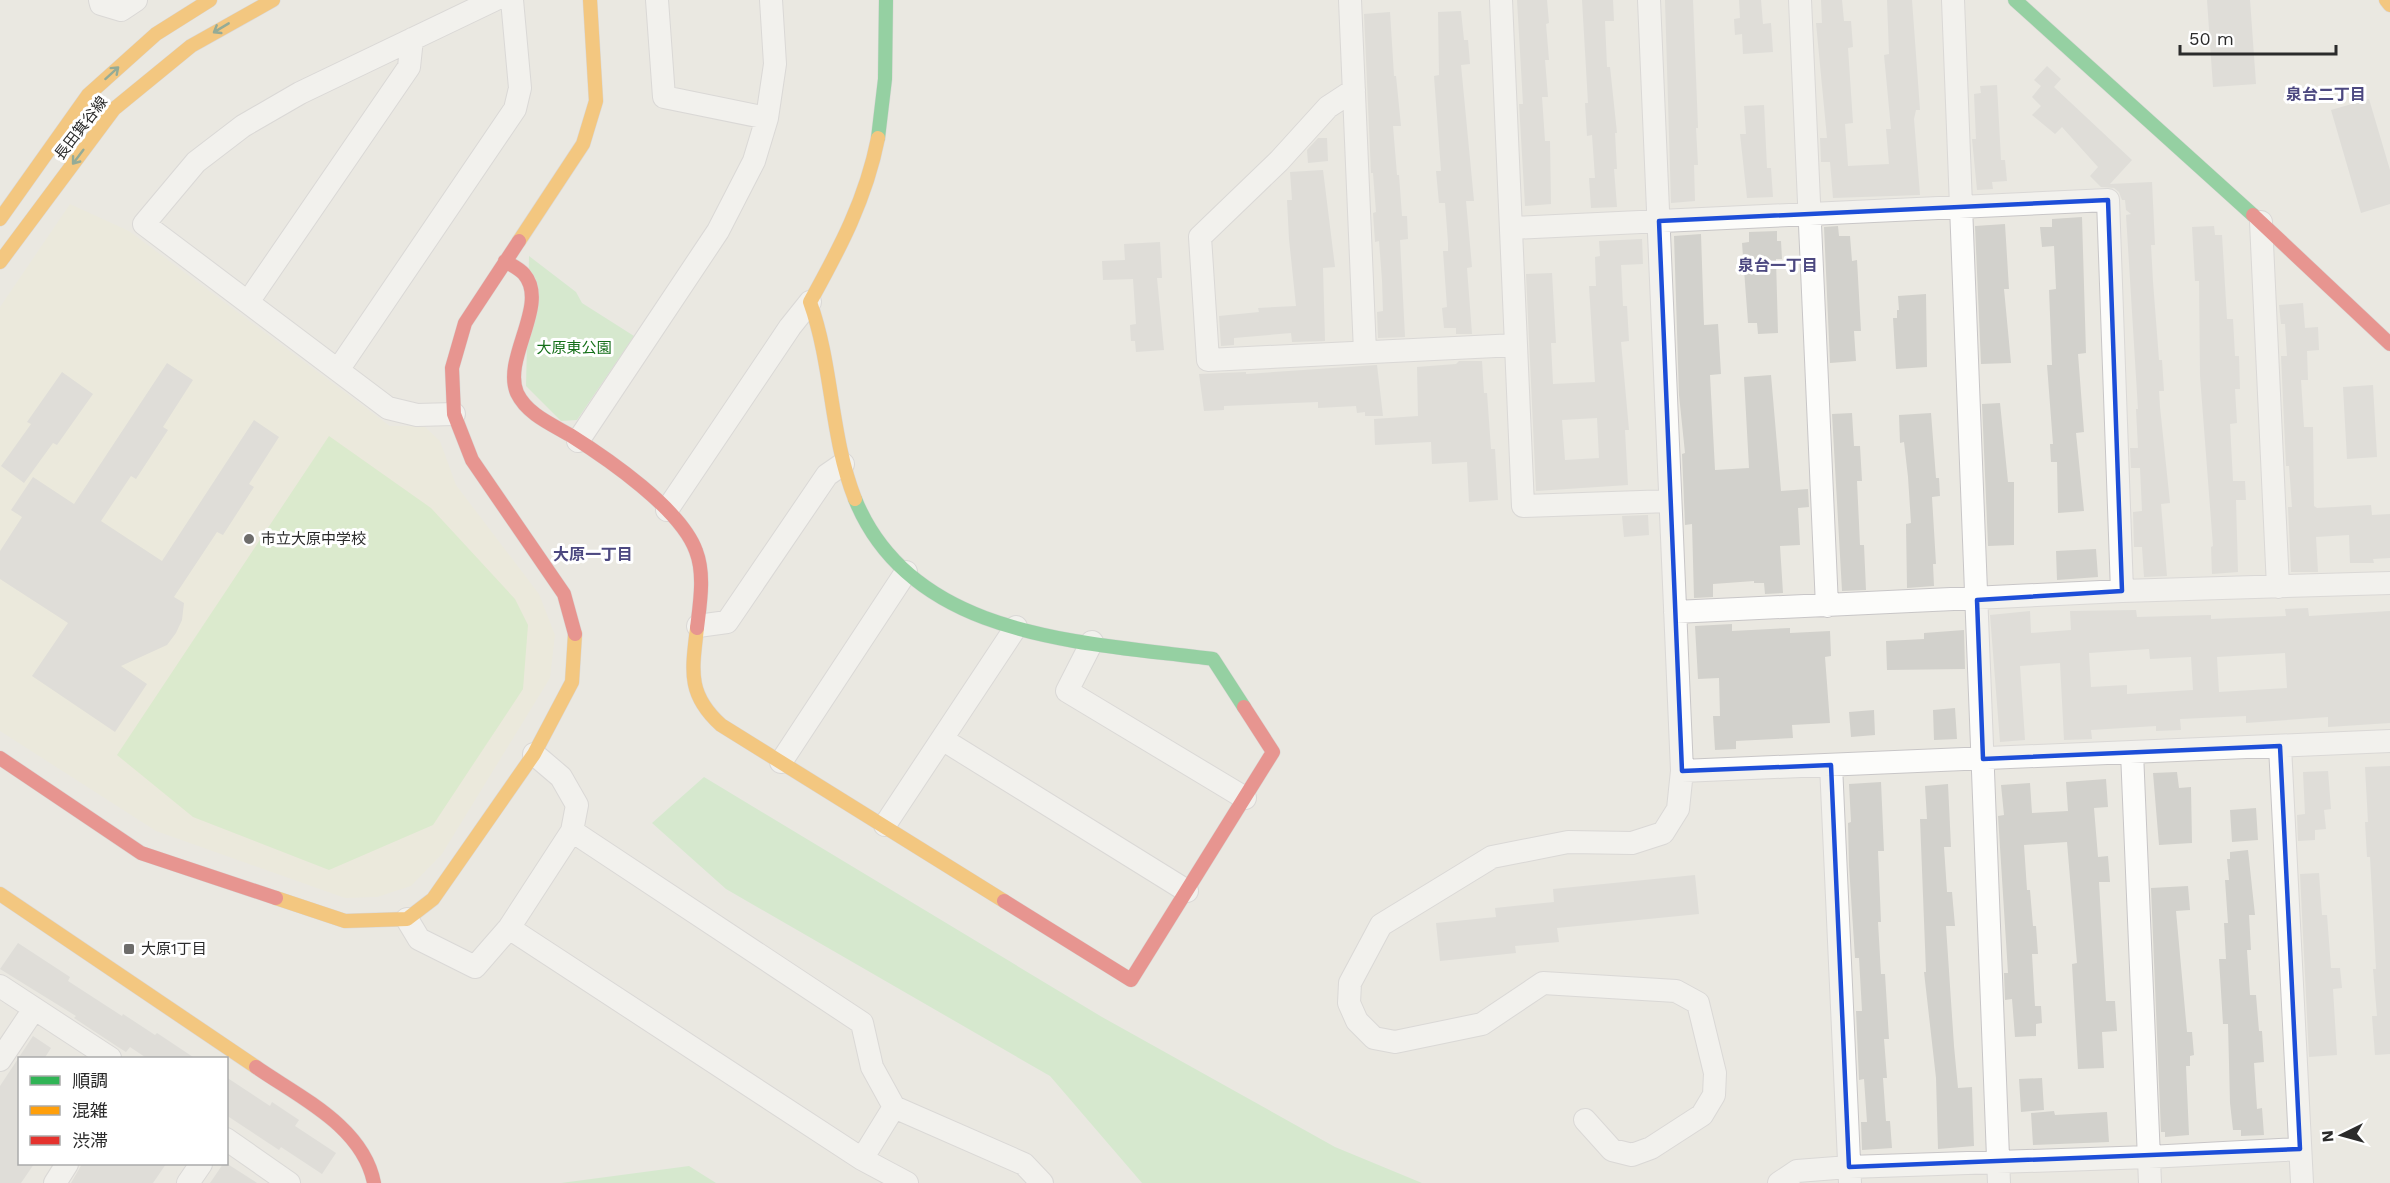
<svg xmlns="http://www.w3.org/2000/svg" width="2390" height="1183" font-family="'Work Sans','Noto Sans JP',sans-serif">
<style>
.education{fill:#eeebd5}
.green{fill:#bfe9b7}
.pitch{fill:#caedb4}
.building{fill:#d2d1cc;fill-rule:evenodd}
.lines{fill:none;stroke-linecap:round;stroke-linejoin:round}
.street-casing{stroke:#c8c6c7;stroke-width:24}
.fast-casing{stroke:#c8c6c7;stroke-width:15}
.slow-casing{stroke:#c8c6c7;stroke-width:15}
.jam-casing{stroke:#c8c6c7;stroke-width:15}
.street{stroke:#fcfcfa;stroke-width:22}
.fast{stroke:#30b455;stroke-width:14}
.slow{stroke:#ff9f0a;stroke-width:14}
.jam{stroke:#e5322d;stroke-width:14}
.oneway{stroke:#2d623c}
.marked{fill:none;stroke:#1d4ed8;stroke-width:4.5;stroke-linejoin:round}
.poi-dot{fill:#6e6d6b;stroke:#fff;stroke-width:2}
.labels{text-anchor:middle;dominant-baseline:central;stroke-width:6;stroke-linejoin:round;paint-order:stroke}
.street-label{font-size:15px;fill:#2b2b2b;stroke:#fff}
.park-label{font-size:15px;fill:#156f19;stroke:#fff}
.poi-label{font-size:15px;fill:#2b2b2b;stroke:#fff;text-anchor:start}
.neighbourhood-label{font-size:16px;font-weight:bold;fill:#4c4880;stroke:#fff}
</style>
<rect width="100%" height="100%" fill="#eae8e1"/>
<path class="education" d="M70,204L129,231L390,426H424L440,441L456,485L539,594L555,635L550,678L442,854L411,886L377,897L345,898L156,831L0,731V307Z"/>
<path class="green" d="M529,256L576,292L582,303L634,336L577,420L561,421L526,386Z
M704,777L1102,1017L1335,1147L1422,1183H1142L1050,1076L726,889L652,823Z
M689,1166L716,1183H561Z"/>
<path class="pitch" d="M329,436L431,508L515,599L528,625L523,689L433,825L329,870L193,817L117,755Z"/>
<path class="building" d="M1517,0H1547L1549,23L1546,24L1549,60H1545L1548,97H1542L1545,141H1550L1551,204L1525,206L1519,104H1523Z
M1582,0H1613L1614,21H1605L1607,67H1610L1617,133H1615L1617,169H1614L1617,207L1591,208L1589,178H1595L1592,135L1587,136L1585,103H1588Z
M1665,0H1693L1698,128H1696L1698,165H1694L1695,201L1671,203Z
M1739,0H1761L1763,24L1771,23L1773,52L1743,54L1742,34L1735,35L1734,19L1740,18Z
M1821,0H1842L1844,21H1851L1853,47L1848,48L1853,123L1845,124L1848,166L1889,164L1886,129H1891L1884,55L1889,54L1887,0H1912L1920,110H1916L1914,119L1920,195L1833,198L1830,162H1821L1820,138H1827L1816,23H1822Z
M2207,0H2250L2256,84L2213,87Z
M1461,11L1464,40H1468L1470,64L1461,65L1474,201H1466L1472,267L1467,268L1472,334H1456V328H1444L1442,308L1447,307L1443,251H1448V242L1445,203H1439L1436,171H1441L1434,76L1439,75L1438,12Z
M1390,12L1394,76H1396L1401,126H1393L1397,175H1399L1402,216H1407L1408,239L1400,240L1405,337L1378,338L1377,312L1383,311L1382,280L1379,241L1375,242L1373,213L1376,212L1373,173H1371L1364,14Z
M2047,66L2061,79L2054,87L2132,160L2110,184L2152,182L2155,245H2151L2153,282L2159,360H2162L2164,391H2159L2160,407L2170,503L2161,504L2167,576L2144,577L2142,547H2134L2133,512L2142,511L2140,468H2131L2130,448H2138L2136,409H2138L2126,215L2131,214L2126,210L2125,200H2122L2119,192L2114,188L2101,187L2090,176L2098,167L2062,127L2055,134L2032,115L2041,106L2032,97L2041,86L2034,80Z
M1997,85L2001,160H2005L2007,181L1992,182L1993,189L1977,190L1972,139H1976L1974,94L1981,93L1980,86Z
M2369,99L2390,170V204L2361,213L2331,110Z
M1764,105L1767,168H1771L1773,197L1747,198L1740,134H1746L1744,106Z
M1318,138H1327L1328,161L1308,163L1307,150Z
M1323,170L1335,267L1323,268L1325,341L1292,342L1291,333L1234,338V345L1221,346L1219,316L1259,312L1258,308L1296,306L1289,239L1287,200H1292L1290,172Z
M2082,217L2086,353L2078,354L2084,432L2076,433L2084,511L2058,513L2057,462H2051L2050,444H2053L2047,365H2052L2049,290L2056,289L2054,246L2042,247L2040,227H2052V219Z
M2005,224L2009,289H2004L2011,363L1981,364L1975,226Z
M1838,226L1839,236H1850L1852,261L1857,260L1861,331H1854L1856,361L1830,363L1824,227Z
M2214,226L2215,235H2222L2227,319H2233L2235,356H2239L2240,389H2235L2237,423L2230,424L2233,481H2245L2246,500H2236L2238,572L2212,574L2211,547L2213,546L2200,376L2199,281H2195L2192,227Z
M1777,231V241H1781L1782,259H1776L1778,333L1758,334L1757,323H1748L1742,243L1749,242V232Z
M1701,234L1704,325L1718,324L1721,374L1710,375L1715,470L1749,468L1744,377L1771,375L1781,491L1808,489L1809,507L1798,508L1800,545L1780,546L1783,593L1765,594L1764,583H1754V581L1713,584V597L1694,598L1692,524L1685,525L1682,454L1685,453L1679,395L1674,236Z
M1642,239L1643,264L1621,265L1623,306H1627L1629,341L1621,342L1629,430H1625L1628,485L1536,491L1526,274L1552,273L1556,343H1551L1553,384L1595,382L1589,286H1596L1595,257L1600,256L1599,241ZM1597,418L1599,458L1565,460L1562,420Z
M1160,242L1162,278H1157L1164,350L1136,352L1135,341H1131L1130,325L1136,324L1133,279L1103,280L1102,261L1125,260L1124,244Z
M1926,294L1927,367L1896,369L1893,318H1897V310H1899L1898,296Z
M2303,303L2305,328L2318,327L2319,350L2307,351L2308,380H2301L2304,427H2313L2314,506L2317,508L2371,505L2372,515L2390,514V558L2373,559L2374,563H2350L2349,535L2316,537L2318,572H2291L2288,507H2292L2289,466H2286L2281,356H2287L2285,324H2281L2279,305Z
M1459,361H1482L1484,393H1487L1491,449H1495L1498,500L1469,502L1467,462L1432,464L1431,442L1375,445L1374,419L1418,416L1417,367L1456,364Z
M167,363L193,380L163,427L168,430L136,479L131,476L101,521L162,561L254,420L279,437L249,484L254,487L223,535L217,532L174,597L184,603L182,620L176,633L167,645L121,666L147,684L115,732L32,676L68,623L0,579V551L22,517L11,510L33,477L74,504Z
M1377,365L1383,416H1365V412L1357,413L1356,406L1318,408V402L1224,406V410L1204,411L1199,374L1246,372V374Z
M62,372L93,394L57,445L53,443L24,483L1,466L31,424L27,422Z
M2373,385L2377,457L2347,459L2343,387Z
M2000,403L2008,482H2014V545L1988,546L1982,404Z
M1852,413L1854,446H1860L1862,481H1857L1860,545H1864L1866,590L1842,591L1832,414Z
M1931,413L1936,478H1939L1940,496L1932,497L1936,564H1933L1934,586L1907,588L1906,524L1911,523L1908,477L1904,442L1900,443L1899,415Z
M1648,515L1649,535L1624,537L1622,516Z
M2096,549L2098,577L2057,580L2056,551Z
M2308,608L2309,616L2390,611V723L2328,727V717L2246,723V716L2180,719L2181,730L2156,731V726L2091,730L2092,739L2064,740L2060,663L2020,666L2025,740L2000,742L1990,615L2030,611L2031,633L2071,630L2070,611L2136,610L2137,617L2211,615V619L2286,616L2285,609ZM2149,649L2150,659L2191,657L2193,690L2127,694V685L2091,687L2089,653ZM2285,653L2287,688L2219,692L2217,657Z
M1732,624V631L1790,628V633L1830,631L1831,656L1825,657L1830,723L1792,725L1793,738L1736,741V749L1715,750L1713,716H1720L1719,678L1698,679L1695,626Z
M1964,630L1965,669L1887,670L1886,641L1924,639V633Z
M1955,708L1957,739L1934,740L1933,710Z
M1874,710L1875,735L1851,737L1849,712Z
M2390,766V1054L2375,1055L2372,1016H2377L2373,969H2376L2370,857H2367L2365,822H2368L2365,767Z
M2328,771L2331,809L2324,810L2326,829L2315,830V840L2298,841L2297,815L2305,814L2303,772Z
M2177,772L2179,788L2191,787L2192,843L2159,845L2153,773Z
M2106,779L2108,807L2094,808L2098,857L2108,856L2110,882H2099L2106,1001H2115L2117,1031L2102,1032L2104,1068L2078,1069L2072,964L2077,963L2067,842L2024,845L2027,890H2030L2033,926H2036L2038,954H2032L2035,1006H2041L2042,1023L2036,1024V1036L2015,1037L2012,999L2005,1000L2004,973H2008L1998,816L2004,815L2001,785L2030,783L2032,813L2068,811L2066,782Z
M1881,782L1884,851H1878L1881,922H1878L1881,974H1885L1889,1039H1884L1887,1078H1883L1886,1121H1890L1892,1148L1862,1150L1861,1122H1867L1864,1079L1859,1080L1856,1011H1862L1859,958H1855L1849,866L1848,823L1851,822L1849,784Z
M1948,784L1951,847H1944L1947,892H1952L1955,926H1946L1954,1046L1958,1088L1972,1087L1974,1146L1938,1149L1936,1078L1924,972H1926L1920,819H1927L1925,786Z
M2256,808L2258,840L2232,842L2230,810Z
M2248,850L2255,915H2249L2251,950H2247L2250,995H2256L2259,1031H2262L2264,1062L2254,1063L2257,1109L2262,1108L2264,1135L2241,1136V1130H2233L2230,1103L2228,1024H2223L2219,959H2226L2224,923H2228L2225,880H2229L2227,859H2230V852Z
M2319,873L2322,915H2327L2331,968H2340L2342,988L2333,989L2337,1055L2309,1057L2300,874Z
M1695,875L1699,914L1557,928L1559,942L1515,946L1516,953L1440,961L1436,923L1496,917L1495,908L1554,902L1553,889Z
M2188,886L2190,910L2176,911L2187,1032H2192L2194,1055L2190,1056V1066H2186L2189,1135L2165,1137V1132H2161L2151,888Z
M18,943L70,977L68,981L122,1016L123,1014L155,1035L157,1033L196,1059H148L130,1047L126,1052L118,1047L74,1018L76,1016L0,969Z
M33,1036L51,1048L44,1059H20V1164H34L21,1183H0V1086Z
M226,1077L270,1106L272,1102L299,1120L295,1126L336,1153L322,1174L281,1147L279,1150L226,1115Z
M2042,1078L2044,1110L2021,1112L2019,1079Z
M2054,1111L2055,1115L2107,1112L2109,1142L2033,1145L2031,1113Z
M226,1163L257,1183H210L223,1164Z
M82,1164H166L153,1183H71Z"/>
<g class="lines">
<g class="street-casing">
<path id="street" d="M100,0L101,4L121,10L136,0
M657,0L664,97L767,118
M1350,0L1365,352
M1501,0L1523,506L1670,501
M1800,0L1827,606
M1953,0L1999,1183
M1354,90L1328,107L1279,161L1200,237L1208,360L1516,345
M2261,222L2278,587
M1511,228L2108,200L2122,591
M248,302L409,67L412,39
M338,370L515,109L520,88L512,0
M454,414L417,415L388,408L144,224L196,162L243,126L300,93L494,0
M578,441L718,231L754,161L767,118L775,64L771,0
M667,510L790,327L810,302
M1675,612L2122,591L2390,583
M698,626L727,622L827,475L843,464
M1092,642L1067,691L1245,798
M942,739L1187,891
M2280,746L2302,1183
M2132,752L2150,1183
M534,754L561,777L577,805L572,831L862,1023L872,1067L894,1107L1024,1164L1042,1183
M781,762L906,572
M1831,765L1850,1183
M1682,771L2390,741
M885,825L1016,627
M407,919L419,939L475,967L509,928L572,831
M509,928L862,1159L907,1183
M0,986L110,1058
M0,1060L34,1009
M1585,1120L1612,1150L1632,1155L1651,1148L1702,1115L1714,1095L1715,1073L1698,1003L1676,991L1543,983L1482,1024L1395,1042L1374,1038L1357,1021L1349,1003L1350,983L1381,925L1492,857L1568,842L1632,843L1663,833L1678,809L1682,771L1649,0
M226,1139L289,1183
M862,1159L894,1107
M55,1183L67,1164
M188,1183L201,1164
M1779,1183L1797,1171L1849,1167L2149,1157L2300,1149"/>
</g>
<g class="fast-casing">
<path id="fast" d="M2015,0L2253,215
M878,138L885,79L886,0
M855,499C912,640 1085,642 1213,659L1244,707"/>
</g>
<g class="slow-casing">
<path id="slow" d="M2386,0L2390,5
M0,219L88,95L156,34L210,0
M519,241L583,144L596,101L590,0
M0,262L114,109L191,46L273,0
M855,499C830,436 833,366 810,302C840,248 866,199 878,138
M697,628C692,671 687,694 721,725L1004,901
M0,894L256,1067
M276,898L345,921L407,919L433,899L534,754L572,682L575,634"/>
</g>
<g class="jam-casing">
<path id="jam" d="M2253,215L2390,344
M519,241L465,323L452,368L454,414L472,460L564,594L575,634
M505,261C511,265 519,268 524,274C550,304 502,358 517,393C527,414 551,424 570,435C608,459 681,509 696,551C705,574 700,603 697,628
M0,758L141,853L276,898
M1004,901L1131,980L1273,752L1244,707
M256,1067C299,1097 363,1126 374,1183"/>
</g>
<use href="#street" class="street"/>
<use href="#fast" class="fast"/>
<use href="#slow" class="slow"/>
<use href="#jam" class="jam"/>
</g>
<defs><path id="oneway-shaft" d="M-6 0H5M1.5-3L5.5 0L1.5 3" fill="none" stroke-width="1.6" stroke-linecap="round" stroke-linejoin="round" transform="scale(1.5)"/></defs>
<g class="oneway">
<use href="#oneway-shaft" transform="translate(221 28) rotate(149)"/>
<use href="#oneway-shaft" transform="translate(112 73) rotate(-42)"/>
<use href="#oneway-shaft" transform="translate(78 157) rotate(127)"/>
</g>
<path d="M0 0H2390V1183H0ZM2108,200L2122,591L1977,600L1983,759L2280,746L2300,1149L1849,1167L1831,765L1682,771L1659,221Z" fill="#eae8e1" fill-opacity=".55" fill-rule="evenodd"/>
<path class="marked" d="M2108,200L2122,591L1977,600L1983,759L2280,746L2300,1149L1849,1167L1831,765L1682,771L1659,221Z"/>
<g class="poi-dot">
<circle cx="249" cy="539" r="6"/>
<rect x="123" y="943" width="12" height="12" rx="3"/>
</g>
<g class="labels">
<g class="street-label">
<text transform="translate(81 128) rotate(-52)">長田箕谷線</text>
</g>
<g class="park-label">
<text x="574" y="348">大原東公園</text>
</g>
<g class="poi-label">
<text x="261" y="539">市立大原中学校</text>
<text x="141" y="949">大原1丁目</text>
</g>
<g class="neighbourhood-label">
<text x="2326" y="94">泉台二丁目</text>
<text x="1778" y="265">泉台一丁目</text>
<text x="593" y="554">大原一丁目</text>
</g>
</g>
<rect x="18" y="1057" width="210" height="108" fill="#ffffff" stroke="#aaaaaa" stroke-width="1.5"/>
<rect x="30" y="1076" width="30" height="9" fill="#30b455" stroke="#aaaaaa" stroke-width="1.5"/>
<text x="72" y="1087" font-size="18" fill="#2b2b2b">順調</text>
<rect x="30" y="1106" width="30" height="9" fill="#ff9f0a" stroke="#aaaaaa" stroke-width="1.5"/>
<text x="72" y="1117" font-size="18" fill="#2b2b2b">混雑</text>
<rect x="30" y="1136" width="30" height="9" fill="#e5322d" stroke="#aaaaaa" stroke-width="1.5"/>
<text x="72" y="1147" font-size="18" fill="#2b2b2b">渋滞</text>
<g transform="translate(2342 1135) rotate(265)" stroke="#ffffff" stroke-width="4.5" paint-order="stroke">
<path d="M0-4.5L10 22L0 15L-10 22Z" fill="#2b2b2b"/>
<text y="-9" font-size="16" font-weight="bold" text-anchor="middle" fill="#2b2b2b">N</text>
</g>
<path d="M2180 45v9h156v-9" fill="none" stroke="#2b2b2b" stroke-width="3"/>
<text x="2189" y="45" font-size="18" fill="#2b2b2b" stroke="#ffffff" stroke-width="4.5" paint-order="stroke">50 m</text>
</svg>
